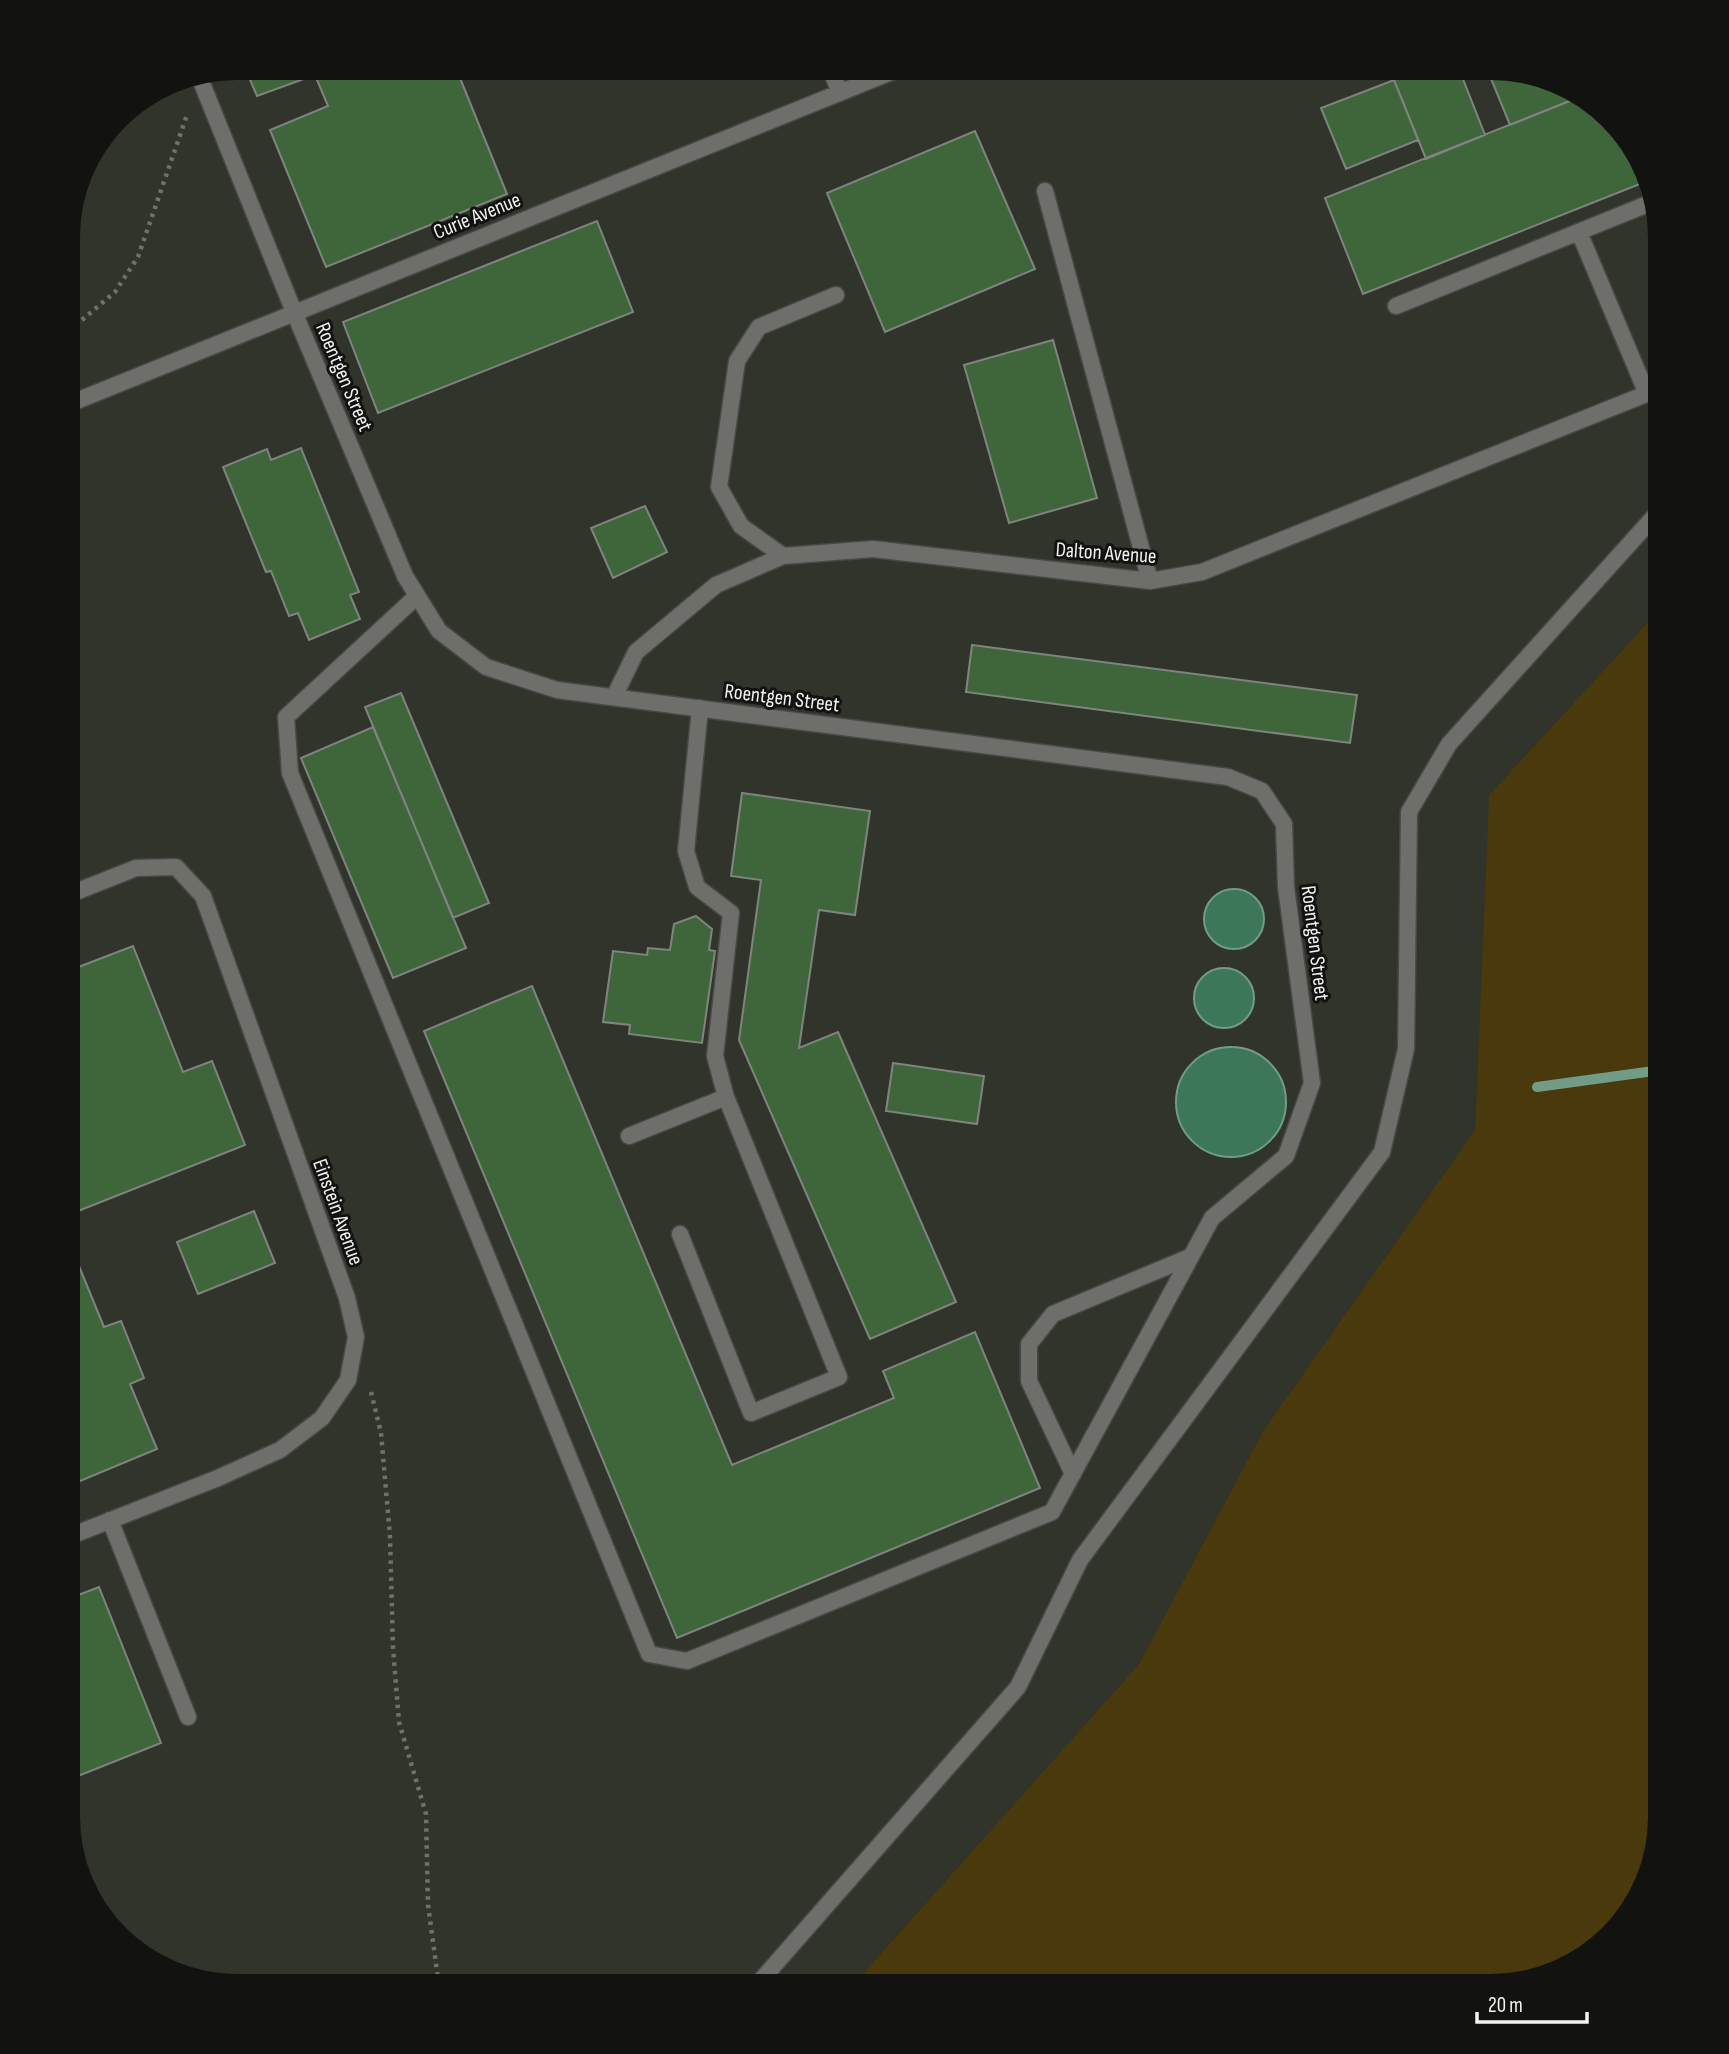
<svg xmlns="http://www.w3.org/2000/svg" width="1729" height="2054" font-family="'Sofia Sans Condensed',sans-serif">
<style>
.built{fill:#31342b}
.green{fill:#4a390d}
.water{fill:#3c7759;stroke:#739c87;stroke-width:2}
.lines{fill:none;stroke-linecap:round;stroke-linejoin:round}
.stream{stroke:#739c87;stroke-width:10}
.building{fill:#3f653b;stroke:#808480;stroke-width:2}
.service-casing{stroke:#484946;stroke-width:19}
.path{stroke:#6f716d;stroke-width:4.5;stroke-dasharray:3.5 5;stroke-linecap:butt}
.service{stroke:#6e6f6b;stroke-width:16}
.labels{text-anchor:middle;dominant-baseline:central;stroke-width:6;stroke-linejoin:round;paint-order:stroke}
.street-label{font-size:21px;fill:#f3f4f2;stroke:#121311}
</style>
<rect width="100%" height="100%" fill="#292b27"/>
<path class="built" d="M237,68L1502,69L1576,91L1626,135L1652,183L1661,237V608L1489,795L1475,1130L1263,1431L1139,1664L852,1986H237L162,1968L103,1919L77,1871L68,1817L69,226L86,162L126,110L173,81Z"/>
<path class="green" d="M1661,608V1817L1643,1892L1594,1951L1546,1977L1492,1986H852L1139,1664L1263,1431L1475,1130L1489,795Z"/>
<path class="water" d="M1204 919a30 30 0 1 1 60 0a30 30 0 1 1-60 0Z
M1194 998a30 30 0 1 1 60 0a30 30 0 1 1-60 0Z
M1176 1102a55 55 0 1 1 110 0a55 55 0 1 1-110 0Z"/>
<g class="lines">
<path class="stream" d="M1537,1087L1661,1070"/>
</g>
<path class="building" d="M245,68H312L315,75L257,96Z
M312,68H456L507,194L326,267L270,130L328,106Z
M1422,69H1459L1485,135L1426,159L1394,80Z
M1487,69H1502L1565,87L1570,101L1510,125Z
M1394,80L1418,140L1346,169L1321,108Z
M1582,96L1626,135L1650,180L1363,294L1325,198Z
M975,131L1035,269L885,332L827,193Z
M597,221L633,312L378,413L343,322Z
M1053,340L1097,498L1009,523L964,365Z
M301,448L359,592L350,595L360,619L309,640L298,613L289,616L271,571L266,572L223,467L267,449L271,460Z
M645,506L667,552L613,578L591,528Z
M972,645L1357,695L1350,743L966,692Z
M401,693L489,903L453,918L365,707Z
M373,727L466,948L393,978L301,758Z
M742,793L870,811L855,915L819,910L799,1048L838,1032L956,1302L870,1339L739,1040L761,880L731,876Z
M696,916L712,929L709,950L715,951L702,1043L629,1034L630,1025L603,1022L613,951L647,955L648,948L670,950L674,924Z
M133,946L183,1072L212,1061L245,1145L68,1215V971Z
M532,986L732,1465L894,1398L883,1371L975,1332L1040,1488L677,1638L424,1031Z
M893,1063L984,1076L977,1124L886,1111Z
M254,1211L275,1263L198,1294L177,1242Z
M72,1249L104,1327L121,1321L144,1378L130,1384L157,1449L68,1486V1250Z
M99,1587L161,1743L68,1780V1599Z"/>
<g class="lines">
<g class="service-casing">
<path id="service" d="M830,68L840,93
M199,76L294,312L405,576L439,631L486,667L557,690L1228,777L1262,791L1284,824L1286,887L1312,1083L1286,1156L1212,1218L1052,1512L687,1661L649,1654L290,773L286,717L417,596
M1045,191L1150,581
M1579,232L1647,394
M1396,306L1655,201
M69,404L901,68
M783,556L741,526L719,487L737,361L759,327L836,295
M614,697L636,652L716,585L783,556L873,549L1150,581L1202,572L1661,388
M629,1136L726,1097
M680,1234L751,1413L839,1377L726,1097L715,1056L731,913L697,887L686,851L700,708
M1073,1474L1029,1381V1344L1053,1314L1190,1257
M110,1520L188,1717
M68,1537L218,1478L280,1450L322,1418L348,1380L356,1337L347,1298L203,896L176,867L136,868L68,895
M756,1986L1018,1687L1080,1560L1382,1152L1406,1049L1409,812L1449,744L1661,509"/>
</g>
<path class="path" d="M69,331L115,292L138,257L187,115
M371,1392L381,1433L390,1536L393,1648L399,1722L426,1814L428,1905L439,1986"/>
<use href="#service" class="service"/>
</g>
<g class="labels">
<g class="street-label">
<text transform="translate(477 216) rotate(-22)">Curie Avenue</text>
<text transform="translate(344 377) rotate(67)">Roentgen Street</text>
<text transform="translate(1106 553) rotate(4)">Dalton Avenue</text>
<text transform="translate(782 698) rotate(7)">Roentgen Street</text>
<text transform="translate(1315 943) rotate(83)">Roentgen Street</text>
<text transform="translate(338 1212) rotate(70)">Einstein Avenue</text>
</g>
</g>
<path d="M0 0H1729V2054H0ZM237 80H1491A157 157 0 0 1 1648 237V1817A157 157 0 0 1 1491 1974H237A157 157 0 0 1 80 1817V237A157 157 0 0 1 237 80Z" fill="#121311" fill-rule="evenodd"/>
<path d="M1477 2012v10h110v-10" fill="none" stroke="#f3f4f2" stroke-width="3.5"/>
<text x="1488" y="2012" font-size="21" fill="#f3f4f2" stroke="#121311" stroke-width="5" paint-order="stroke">20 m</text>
</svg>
